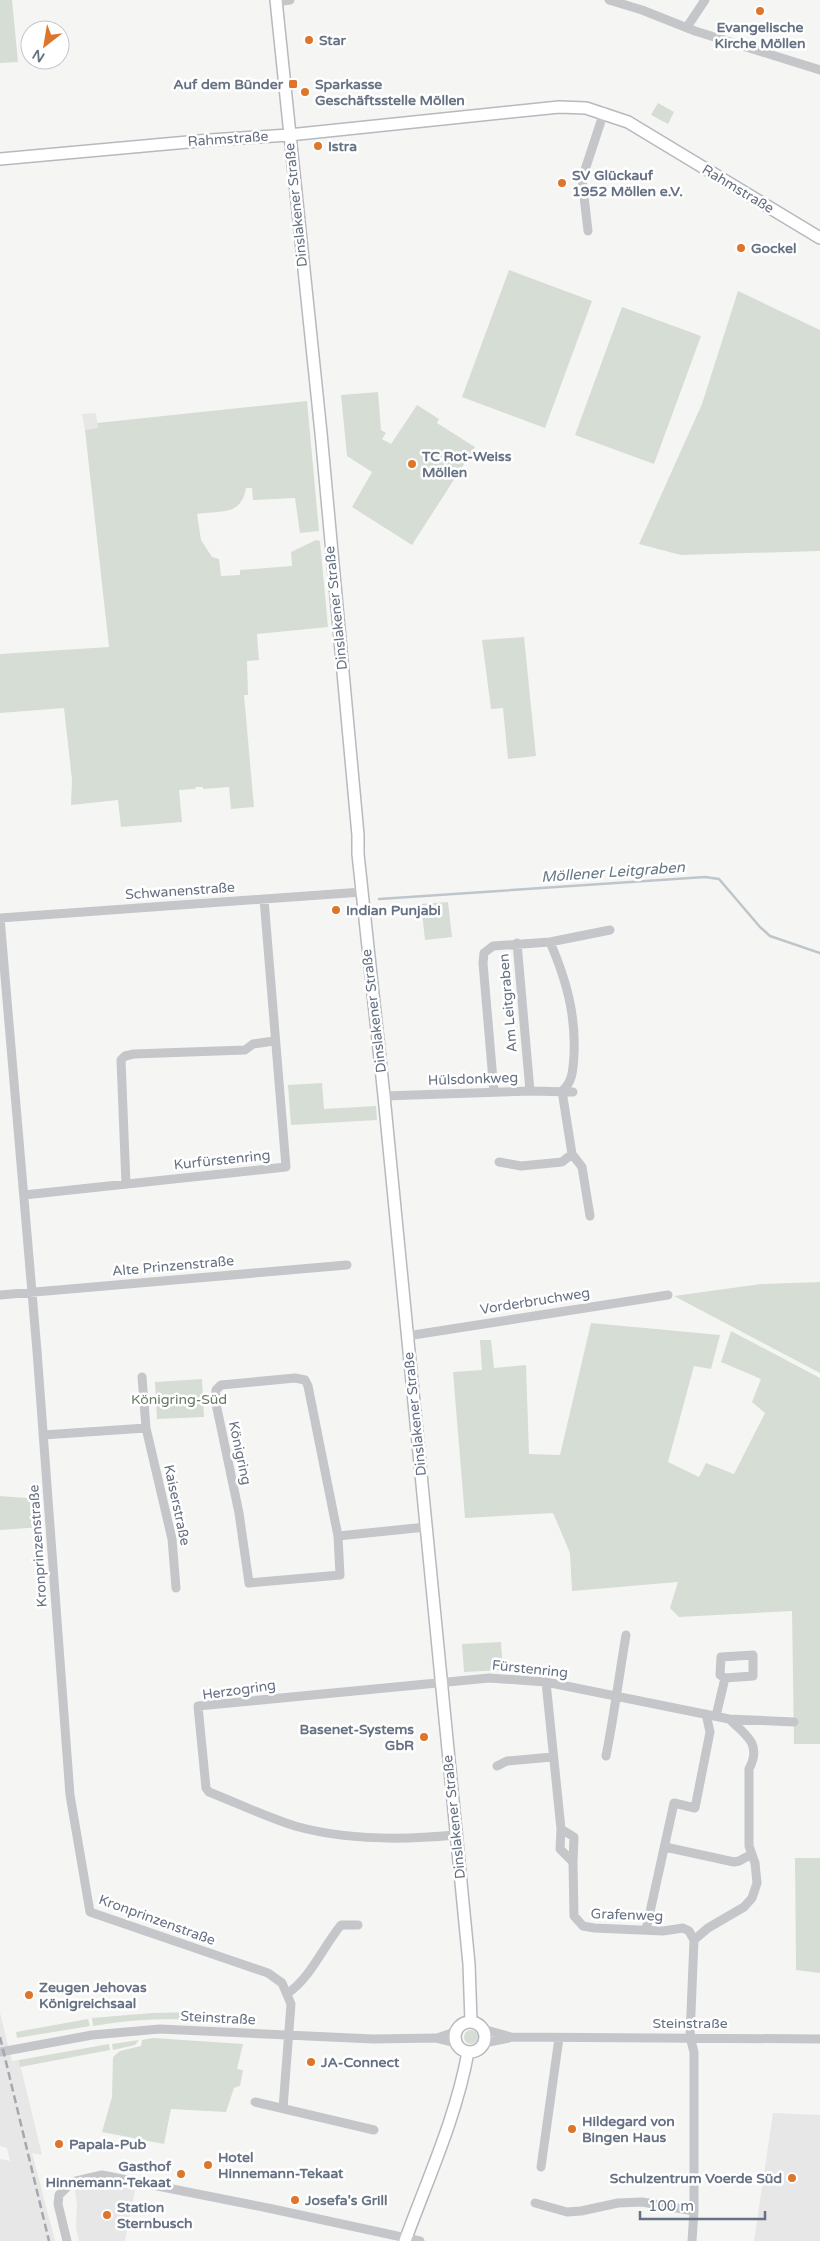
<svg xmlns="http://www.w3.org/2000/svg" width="820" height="2241" font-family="'Varela Round',sans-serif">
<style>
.built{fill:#e6e7e6}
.green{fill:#d6ddd4}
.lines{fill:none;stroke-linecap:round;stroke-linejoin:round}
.stream{stroke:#bec6cc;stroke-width:2.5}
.major-casing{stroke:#b7b9be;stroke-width:14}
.minor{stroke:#c4c6ca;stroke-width:9}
.major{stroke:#fff;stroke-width:11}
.rail{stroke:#a4a8af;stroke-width:2.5;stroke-dasharray:8 4;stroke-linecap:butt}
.poi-dot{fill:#dd752b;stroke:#fff;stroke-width:2}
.labels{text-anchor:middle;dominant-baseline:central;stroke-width:5;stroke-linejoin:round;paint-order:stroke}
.poi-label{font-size:14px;font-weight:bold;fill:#667183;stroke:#fff;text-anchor:start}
.street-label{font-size:14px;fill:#667183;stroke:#fff}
.park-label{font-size:14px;fill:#657a64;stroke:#fff}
.water-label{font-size:15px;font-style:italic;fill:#677886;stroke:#fff}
</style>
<rect width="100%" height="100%" fill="#f5f6f3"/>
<path class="built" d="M96,413L98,428L85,430L82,414Z
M0,2013L12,2061L19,2060L42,2155L32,2153L55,2241H0V2159L10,2161L7,2148L0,2146Z
M773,2113L820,2115V2241H754Z
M91,2181L135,2190L125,2241H79L76,2228L77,2204L74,2186Z"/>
<path class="green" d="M0,0H12L18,62L0,63Z
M658,103L674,112L668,124L651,115Z
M509,270L592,301L545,428L462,397Z
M738,291L820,330V551L681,555L639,544L702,404Z
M622,307L701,336L654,464L575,435Z
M378,392L381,430L386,433L382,439L391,444L417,405L439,419L437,423L475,447L412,545L352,507L372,472L347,456L341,395Z
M307,401L319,531L300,533L295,498L253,500L252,488H246C241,517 220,510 197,514L201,540L212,557L219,559L221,576L240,575V570L292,566L291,552L316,540L320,541L328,627L257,634L259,660L247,661L248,695H244L254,807L231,809L229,787L203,789V787H196L195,789L179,790L182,822L121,827L118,800L71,805L72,780L64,708L0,713V654L109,647L85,430L98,428L97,423Z
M524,637L536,756L508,759L503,708L491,709L482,640Z
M448,902L452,937L425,940L421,904Z
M322,1083L324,1109L376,1106L377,1120L291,1125L288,1085Z
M820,1282V1373L674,1296L761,1284Z
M591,1323L720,1335L711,1369L694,1366L668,1462L699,1477L706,1463L734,1474L765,1413L752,1402L761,1379L721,1362L731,1331L820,1378V1744H794L792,1611L679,1617L670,1608L678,1582L572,1591L570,1553L553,1513L465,1518L453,1372L482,1370L480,1340H491L494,1368L526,1365L529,1454L560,1455Z
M202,1379L204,1417L157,1419L155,1382Z
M0,1496L40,1499L42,1527L0,1530Z
M501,1642L503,1670L464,1672L462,1644Z
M795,1858H820V1973L796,1970Z
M198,2012L223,2021C179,2018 136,2018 93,2026L92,2018L152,2013Z
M88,2019L90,2026L17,2038L16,2032Z
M464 2037a7 7 0 1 1 14 0a7 7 0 1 1-14 0Z
M153,2038L243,2044L237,2069L243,2070L240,2086L234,2088L226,2112L171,2109L164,2144L102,2132L112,2097L113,2057L120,2051L141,2046L142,2040Z
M139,2040L135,2045L113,2050L112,2044Z
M109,2044L110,2050L20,2067L19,2060Z"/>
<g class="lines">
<path class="stream" d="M379,899L705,877L719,879L760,927L770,936L820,953"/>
<g class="major-casing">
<path id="major" d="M276,0L321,433L358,835V854L384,1096L469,1964L471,2022
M0,159L210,140L289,135L559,107L586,108L628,122L820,238
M455 2037a15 15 0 1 1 30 0a15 15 0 1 1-30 0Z
M405,2241C428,2178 456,2118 468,2052"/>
</g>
<path class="minor" d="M609,0L642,10L695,31L820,70
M276,2L290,0
M687,27L705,0
M588,231L582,179L604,112
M0,918L37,1351L70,1795L90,1912L268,1973L282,1983L291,2004L283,2108
M0,918L362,892
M517,943L530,1091
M494,1092L483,963L484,953L493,946L550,942L610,930
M384,1096L530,1091L573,1092
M572,1154L582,1167L590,1216
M499,1162L521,1166L562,1162L572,1154L562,1091C573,1082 573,1069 574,1055C576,1014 566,979 550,942
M126,1184L121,1060L125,1056L134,1054L245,1050L253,1044L274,1041
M24,1195L286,1167L264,899
M0,1295L347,1265
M407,1336L668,1295
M142,1377L146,1428L172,1539L176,1588
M43,1435L146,1428
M338,1536L308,1386L305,1380L295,1378L221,1385L216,1390L215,1399L239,1513L249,1583L340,1575L338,1536L426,1527
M546,1682L561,1829L560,1849L573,1862L574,1916L583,1926L594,1928L663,1931L683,1928L689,1931L694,1940
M716,1716L725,1678L720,1675L721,1657L753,1655V1676L725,1678
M606,1756C614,1716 619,1676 626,1635
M497,1766L507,1761L552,1757
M561,1829L574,1837L573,1862
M455,1835C404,1840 345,1840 295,1826C266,1817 237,1803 209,1792L206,1788L198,1706L489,1678L546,1682L729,1719
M665,1847L734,1862L739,1861L752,1854
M646,1930L674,1803L695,1808L710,1732L706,1714
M288,1993C311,1977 323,1947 341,1925H358
M483,2029L511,2037L820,2039
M437,2038L449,2034L459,2028
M484,2043L509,2038
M0,2052L92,2035L160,2029L373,2039L436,2038L457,2043
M255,2102L374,2130
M541,2167L559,2038
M535,2203L567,2212L581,2211L618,2203L642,2202L694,2211
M67,2241L58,2204L59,2195L72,2182L102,2175L268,2208L420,2241
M692,2241L694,2211V2052L690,2037L694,1940L708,1928L744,1907L752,1898L757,1883L755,1863L749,1846V1769C762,1745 747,1735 729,1719L794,1722"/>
<use href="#major" class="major"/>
<path class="rail" d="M0,2037L49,2241"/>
</g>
<g class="poi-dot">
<circle cx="760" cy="11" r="5"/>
<circle cx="309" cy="40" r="5"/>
<rect x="288" y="79" width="10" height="10" rx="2.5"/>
<circle cx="305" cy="92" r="5"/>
<circle cx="318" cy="146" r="5"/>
<circle cx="562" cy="183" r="5"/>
<circle cx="741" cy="248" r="5"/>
<circle cx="412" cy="464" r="5"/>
<circle cx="336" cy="910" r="5"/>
<circle cx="424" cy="1737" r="5"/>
<circle cx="29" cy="1995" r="5"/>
<circle cx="311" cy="2062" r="5"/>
<circle cx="572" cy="2129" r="5"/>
<circle cx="59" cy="2144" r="5"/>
<circle cx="208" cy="2165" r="5"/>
<circle cx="181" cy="2174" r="5"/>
<circle cx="792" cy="2178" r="5"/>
<circle cx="295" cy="2200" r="5"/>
<circle cx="107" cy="2215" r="5"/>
</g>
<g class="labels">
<g class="poi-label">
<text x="760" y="27" text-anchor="middle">Evangelische<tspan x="760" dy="16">Kirche Möllen</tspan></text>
<text x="319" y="40">Star</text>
<text x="283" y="84" text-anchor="end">Auf dem Bünder</text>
<text x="315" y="84">Sparkasse<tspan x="315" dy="16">Geschäftsstelle Möllen</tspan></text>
<text x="328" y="146">Istra</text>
<text x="572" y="175">SV Glückauf<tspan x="572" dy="16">1952 Möllen e.V.</tspan></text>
<text x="751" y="248">Gockel</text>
<text x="422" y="456">TC Rot-Weiss<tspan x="422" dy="16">Möllen</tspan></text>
<text x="346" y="910">Indian Punjabi</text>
<text x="414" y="1729" text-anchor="end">Basenet-Systems<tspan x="414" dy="16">GbR</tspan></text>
<text x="39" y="1987">Zeugen Jehovas<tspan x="39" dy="16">Königreichsaal</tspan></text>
<text x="321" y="2062">JA-Connect</text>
<text x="582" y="2121">Hildegard von<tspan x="582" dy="16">Bingen Haus</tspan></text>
<text x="69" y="2144">Papala-Pub</text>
<text x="218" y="2157">Hotel<tspan x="218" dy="16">Hinnemann-Tekaat</tspan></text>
<text x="171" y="2166" text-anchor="end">Gasthof<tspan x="171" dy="16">Hinnemann-Tekaat</tspan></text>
<text x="782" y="2178" text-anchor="end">Schulzentrum Voerde Süd</text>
<text x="305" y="2200">Josefa's Grill</text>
<text x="117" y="2207">Station<tspan x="117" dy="16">Sternbusch</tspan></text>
</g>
<g class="street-label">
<text transform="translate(228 139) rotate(-4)">Rahmstraße</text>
<text transform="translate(738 189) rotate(31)">Rahmstraße</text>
<text transform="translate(296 205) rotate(-96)">Dinslakener Straße</text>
<text transform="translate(336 608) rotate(-96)">Dinslakener Straße</text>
<text transform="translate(180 891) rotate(-4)">Schwanenstraße</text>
<text transform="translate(508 1003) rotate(-95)">Am Leitgraben</text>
<text transform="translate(374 1011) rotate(-97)">Dinslakener Straße</text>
<text transform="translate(473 1079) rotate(-2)">Hülsdonkweg</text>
<text transform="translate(222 1160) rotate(-6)">Kurfürstenring</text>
<text transform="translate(173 1266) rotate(-5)">Alte Prinzenstraße</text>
<text transform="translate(535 1301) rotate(-9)">Vorderbruchweg</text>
<text transform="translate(415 1414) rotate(-96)">Dinslakener Straße</text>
<text transform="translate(240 1453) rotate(78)">Königring</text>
<text transform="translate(177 1505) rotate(78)">Kaiserstraße</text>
<text transform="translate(38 1546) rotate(-94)">Kronprinzenstraße</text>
<text transform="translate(530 1669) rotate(6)">Fürstenring</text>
<text transform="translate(239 1690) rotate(-8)">Herzogring</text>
<text transform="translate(454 1817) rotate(-96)">Dinslakener Straße</text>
<text transform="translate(627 1915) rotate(2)">Grafenweg</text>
<text transform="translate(157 1920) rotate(20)">Kronprinzenstraße</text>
<text transform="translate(218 2018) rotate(3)">Steinstraße</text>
<text x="690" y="2023">Steinstraße</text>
</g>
<g class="park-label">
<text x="179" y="1399">Königring-Süd</text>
</g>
<g class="water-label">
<text transform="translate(613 872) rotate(-4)">Möllener Leitgraben</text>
</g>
</g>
<g transform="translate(45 45) rotate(211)"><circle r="24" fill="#ffffff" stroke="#c2c6cd"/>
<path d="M0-4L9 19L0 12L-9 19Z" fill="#dd752b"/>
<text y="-8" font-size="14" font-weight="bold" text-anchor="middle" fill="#667183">N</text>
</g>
<path d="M640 2211v8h125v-8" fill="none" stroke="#667183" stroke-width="2.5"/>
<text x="648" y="2211" font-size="15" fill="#667183" stroke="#ffffff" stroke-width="4" paint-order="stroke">100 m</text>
</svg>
